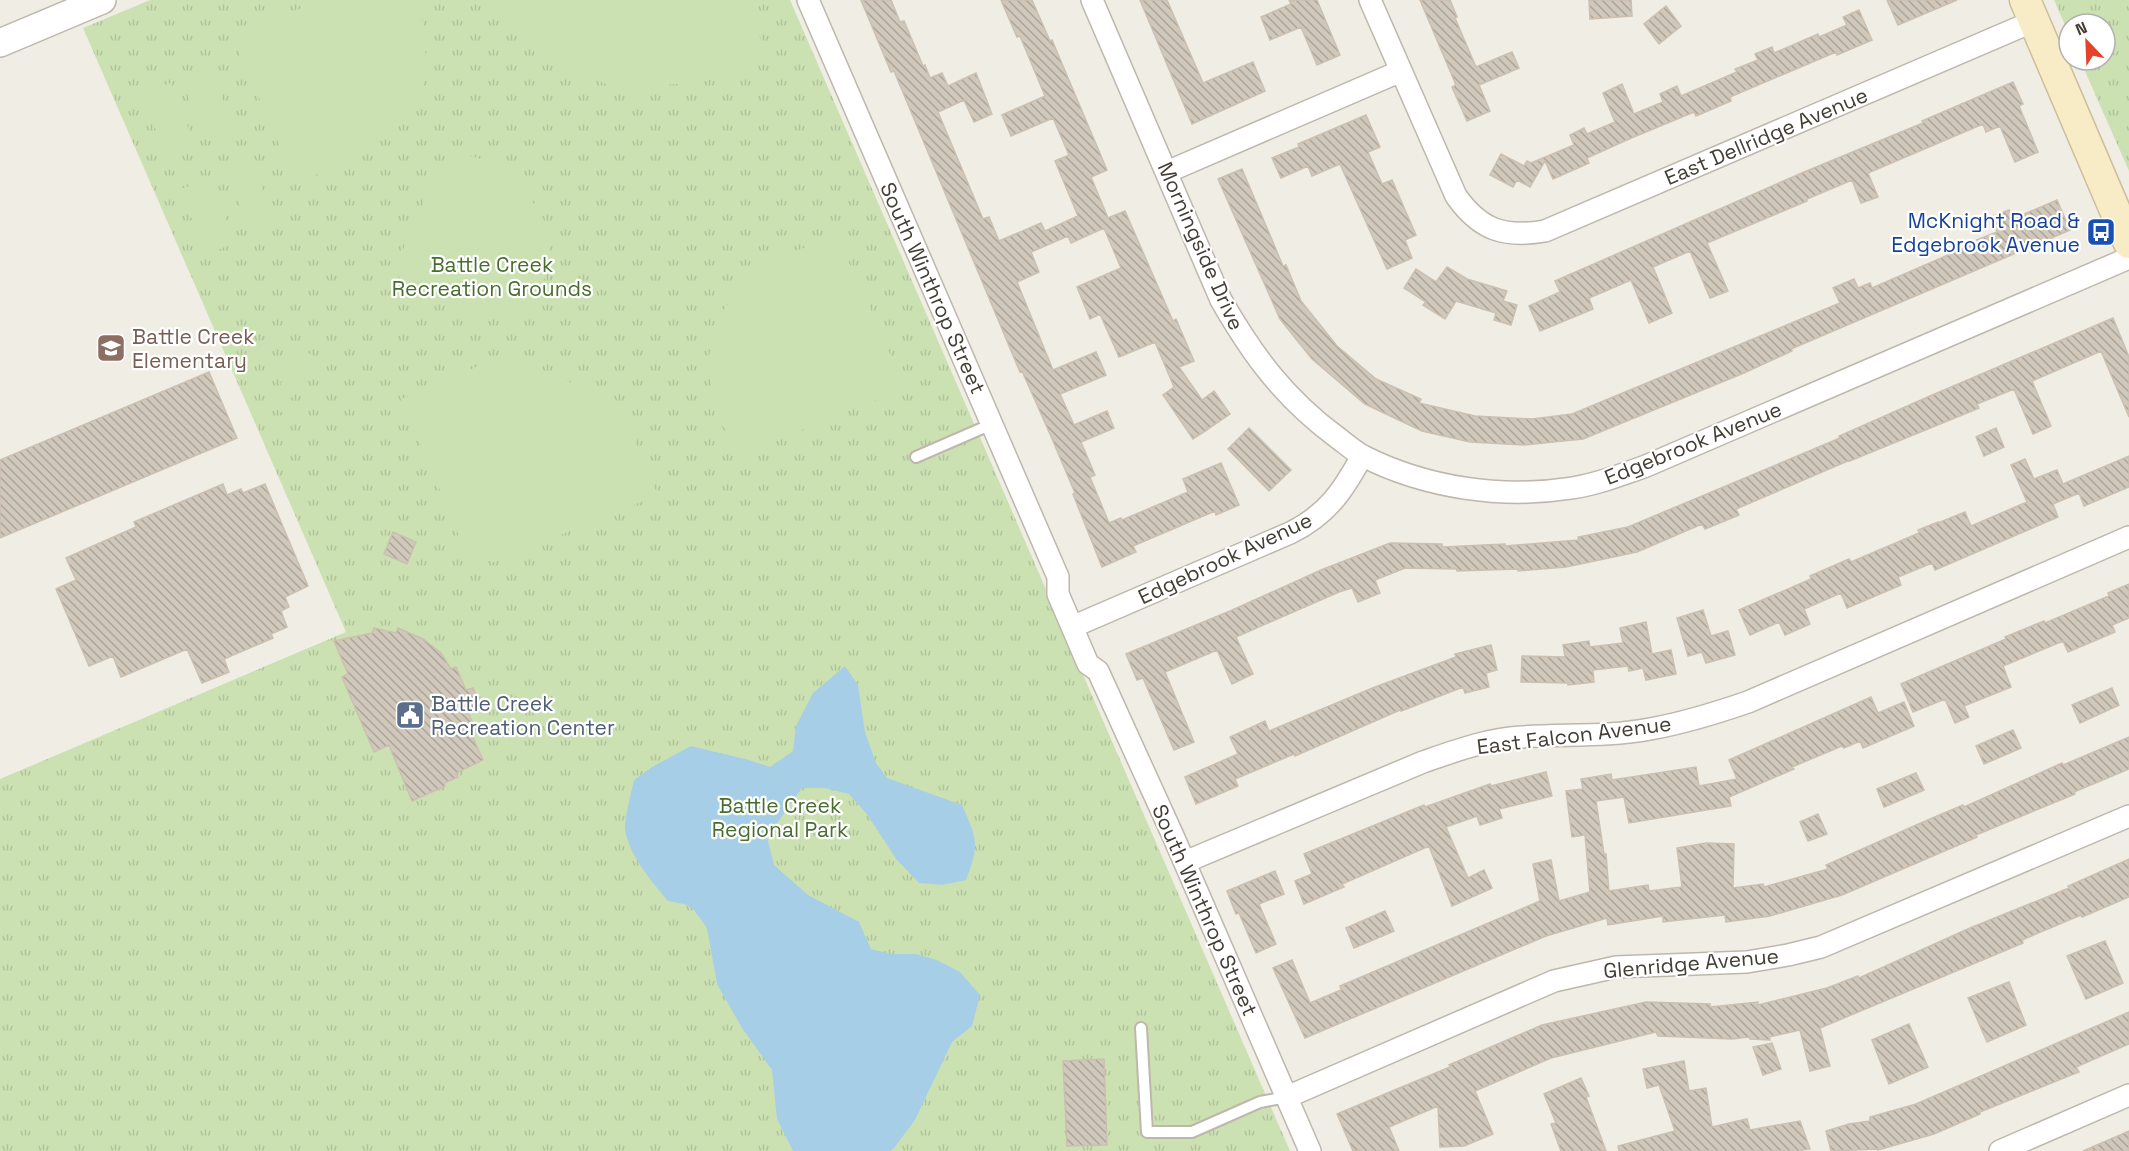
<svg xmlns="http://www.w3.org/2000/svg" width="2129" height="1151" font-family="'Space Grotesk',sans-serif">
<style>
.park{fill:url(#park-tufts)}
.garden{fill:#cce1b2}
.water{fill:#a7cee7}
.building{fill:url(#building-back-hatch);stroke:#cbc0b0;stroke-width:1.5}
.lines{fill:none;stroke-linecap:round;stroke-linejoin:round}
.service-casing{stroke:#beb7ac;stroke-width:14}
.minor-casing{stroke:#beb7ac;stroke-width:24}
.tertiary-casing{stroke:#beb7ac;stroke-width:30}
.secondary-casing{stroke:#ccbe99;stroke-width:33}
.service{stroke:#fff;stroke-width:10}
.minor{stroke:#fff;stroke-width:21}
.tertiary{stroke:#fff;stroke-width:27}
.secondary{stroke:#f8ecc7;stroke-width:30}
.labels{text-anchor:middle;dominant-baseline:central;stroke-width:4.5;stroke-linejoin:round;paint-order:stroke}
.street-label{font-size:21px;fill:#423d35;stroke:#fff}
.transit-label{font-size:21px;fill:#164399;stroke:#fff;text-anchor:end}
.park-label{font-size:21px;fill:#486d2f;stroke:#fff}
.education-label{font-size:21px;fill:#785e54;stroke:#fff;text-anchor:start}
.service-label{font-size:21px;fill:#4e5e75;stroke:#fff;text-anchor:start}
</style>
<defs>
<pattern id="park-tufts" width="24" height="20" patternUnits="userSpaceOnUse" patternTransform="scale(1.5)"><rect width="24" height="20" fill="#cce1b2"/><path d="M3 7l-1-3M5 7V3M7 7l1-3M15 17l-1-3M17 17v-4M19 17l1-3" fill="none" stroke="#b0c29a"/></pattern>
<pattern id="building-back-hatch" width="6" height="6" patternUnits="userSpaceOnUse" patternTransform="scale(1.5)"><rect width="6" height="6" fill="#d1c8bc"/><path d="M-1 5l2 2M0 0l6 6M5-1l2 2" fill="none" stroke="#aba49a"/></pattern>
</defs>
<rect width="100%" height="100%" fill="#f0ede5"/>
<path class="park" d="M150,0H790L1290,1151H0V779L346,632L83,28Z
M2054,0H2129V171L2080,60H2105V24H2069V34Z"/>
<path class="garden" d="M319,0H414L425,28L426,77L408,119L368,150L296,184L238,49L247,32Z
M485,0H744L768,56L701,83L614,87L540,57L490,8Z
M209,67L235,128L206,140L181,79Z
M170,83L195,145L167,156L141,95Z
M448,151L486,160L521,184L544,220L551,261L537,298L519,327L403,286L395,267Z
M251,161L277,224L252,235L225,172Z
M209,178L221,206L191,218L179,190Z
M224,214L236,242L206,255L194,226Z
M837,236L899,374L890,394L738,456L716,412L707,363L720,315L748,276L795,251Z
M298,348L312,355L284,413L270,407Z
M523,363L561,377L601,400L631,432L658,495L494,562L466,553L402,399L483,364Z"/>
<path class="water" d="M845,666L858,685L865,732L876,763L887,778L962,805C977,839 980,844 966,880L942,885L919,883L897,860L866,813L849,794L824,788H802L767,837L774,865L808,895L859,922L871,949L892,954H916L937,960L960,972L980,995L972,1026L952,1042L915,1120L894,1148L890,1151H793L777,1119L772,1070L742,1028L717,984L707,928L693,909L684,904L668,901C653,883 627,853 625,828C625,815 631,794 634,780L652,767L691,746L749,760L770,767L793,751L796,726L813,693Z"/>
<path class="building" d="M861,0H891L900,22L904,21L923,66L925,65L930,78L942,73L948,86L976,73L992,114L974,122L964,100L938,112L983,219L989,217L999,241L1041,223L1045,231L1078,216L1055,161L1069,155L1053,118L1011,136L1002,115L1045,96L1020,36L1017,37L1001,0H1032L1050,41L1052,40L1107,170L1091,177L1108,218L1125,211L1173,321L1176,319L1194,361L1179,367L1202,400L1214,391L1230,414L1208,429L1205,426L1207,430L1193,439L1163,395L1174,387L1155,342L1119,357L1100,314L1090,319L1077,287L1121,268L1104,228L1071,243L1068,236L1031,252L1039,272L1017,282L1053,370L1096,352L1106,375L1060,394L1074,425L1107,411L1114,428L1081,442L1095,475L1090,477L1109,523L1121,518L1122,520L1188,492L1183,479L1221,463L1239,505L1216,515L1215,511L1133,546L1136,552L1102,567L1073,494L1075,493L1050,434L1022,371L1020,372L894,71L891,72Z
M1140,0H1167L1203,83L1253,62L1265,91L1192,124Z
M1289,0H1317L1340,55L1317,65L1301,27L1270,40L1261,17L1291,4Z
M1420,0H1450L1457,17L1455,18L1476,67L1512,52L1519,68L1479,85L1490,111L1467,121L1452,87L1456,85Z
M1589,0H1631L1632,16L1590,19Z
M1887,0H1957L1898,25Z
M1666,6L1681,26L1659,44L1644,24Z
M1859,10L1872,40L1837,55L1836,52L1730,97L1731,101L1696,116L1694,112L1629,139L1587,158L1589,163L1553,179L1545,161L1530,187L1517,180L1513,187L1490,175L1501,154L1524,166L1527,161L1531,163L1574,145L1570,135L1584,128L1587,134L1615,122L1603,93L1622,84L1634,114L1663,102L1660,94L1677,86L1681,96L1737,72L1735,69L1758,60L1755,54L1772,47L1774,53L1818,34L1819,37L1847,25L1843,17Z
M2013,82L2023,104L2019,106L2038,152L2015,162L2000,126L1986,132L1983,124L1868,173L1878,197L1861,203L1852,180L1807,199V201L1707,243L1728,291L1710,298L1690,251L1653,267L1672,313L1649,323L1631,280L1589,298L1593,309L1540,331L1529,306L1560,292L1555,281L1804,172L1923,123L1922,121Z
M1366,115L1380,147L1368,152L1382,184L1392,180L1416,235L1405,240L1412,258L1387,269L1340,164L1312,176L1308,166L1281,178L1272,158L1299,147L1298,144Z
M1242,169L1283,266L1286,265L1301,301L1337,346L1376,379L1421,399L1419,403L1475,416L1532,419L1572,414L1840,303L1833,288L1854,279L1858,288L1870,283L1872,288L1978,242L1977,240L1997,232L1991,217L2009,210L2013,219L2057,200L2070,230L1791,349L1792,351L1744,373L1583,439L1524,445L1470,442L1422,431L1365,404L1312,359L1280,319L1218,179Z
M1447,267L1467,279L1507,291L1503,301L1517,305L1511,325L1494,320L1496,313L1456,301L1445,319L1423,305L1426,302L1404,288L1416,269L1436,282Z
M2113,318L2129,357V417L2101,351L2032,381L2051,426L2033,434L2014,389L1977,404L1979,408L1850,461V460L1736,509L1739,515L1705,529L1702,524L1637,552L1566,567L1518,571V569L1457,571V569L1405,568L1375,580L1380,593L1358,602L1352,588L1339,592L1236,637L1253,674L1232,684L1217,650L1165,672L1194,742L1174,750L1143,678L1137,680L1126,654L1230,611L1321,570L1390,543L1442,544V547L1505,544V546L1579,540L1578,537L1628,527L1840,438L1839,436L1930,396Z
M209,372L237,438L0,538V460Z
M1249,428L1291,470L1269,491L1228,449Z
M1996,428L2004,447L1984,456L1976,437Z
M2129,456V487L2084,506L2079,493L2053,504L2058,517L1935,570L1932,563L1898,577L1901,585L1847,608L1841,593L1804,609L1810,624L1785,635L1779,622L1750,635L1739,610L1811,579L1810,576L1849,559L1851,562L1919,533L1918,530L1938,522V523L1965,512L1971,526L2027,502L2011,465L2025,459L2034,479L2057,470L2063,484Z
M223,484L227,495L241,489L243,493L265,484L308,586L285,597L289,607L281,611L287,627L271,634L273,638L224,659L229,672L202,683L187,649L121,677L113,656L89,666L56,589L76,580L66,558L136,527L134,522Z
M393,532L416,542L407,564L384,554Z
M2129,584V618L2112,625L2115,632L2068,652L2063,641L2003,666L2011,687L1964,706L1969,717L1955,723L1945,699L1913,712L1901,684L2006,639L2005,637L2044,621L2045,623L2109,596L2108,593Z
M1703,610L1711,636L1728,631L1735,655L1706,663L1702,652L1688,656L1677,618Z
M1646,622L1652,654L1671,650L1676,674L1646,680L1643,668L1629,671L1628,666L1593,670L1594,682L1568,685V683L1521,682L1522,656L1565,657L1563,645L1589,641L1590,647L1623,643L1620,628Z
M374,628L396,633L398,628L423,639L441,653L451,669L456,667L466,690L473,688L481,707L468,712L475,728L470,731L483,760L456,773L458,777L444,783L445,786L412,801L389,745L374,752L342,677L348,674L334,641L372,633Z
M1491,645L1497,670L1486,673L1489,687L1465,693L1463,687L1401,711L1400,710L1295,756L1294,754L1235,779L1238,786L1196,804L1185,777L1238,754L1230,737L1265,721L1269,731L1375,687L1456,657L1455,654Z
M2112,688L2119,705L2080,723L2072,705Z
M1871,697L1878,713L1904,702L1914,726L1863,748L1860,741L1844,748L1842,746L1792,767L1794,769L1729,797L1731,806L1629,823L1624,797L1596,801L1604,854H1606L1609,891L1648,885L1649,891L1682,887L1677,848L1706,843L1734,844L1733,888L1763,884L1764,887L1828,869L1826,865L1923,822L1963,805L1964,807L2062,763L2063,765L2129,737V769L2074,792L2075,794L1976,835L1977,837L1842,895L1770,916L1726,922L1725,915L1663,922V916L1608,925L1607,918L1546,936L1305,1038L1273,968L1292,960L1310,1003L1341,990L1340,986L1540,901L1533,864L1551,860L1559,901L1590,892L1585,835L1572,837L1566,791L1583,789L1581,779L1611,774L1612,780L1696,767L1699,786L1737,779L1729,760Z
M2013,730L2021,748L1984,764L1976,746Z
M1546,772L1552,796L1499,809L1502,818L1480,825L1477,816L1446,827L1468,878L1484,870L1492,888L1452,906L1429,846L1342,884L1344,887L1304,904L1295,881L1312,874L1304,854L1424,805L1425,807L1490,784L1491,786Z
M1916,773L1924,790L1884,807L1877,789Z
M1818,814L1827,834L1808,841L1800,822Z
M2129,859V897L2082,917L2081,915L2022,940L2023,943L1820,1028L1830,1066L1810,1071L1800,1030L1769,1037L1770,1040L1750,1039L1749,1037L1732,1039L1658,1036L1656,1032L1551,1058L1475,1091L1493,1134L1464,1146L1440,1147L1438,1106L1389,1127L1399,1151H1353L1337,1114L1450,1067L1449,1065L1542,1025L1646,1002L1710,1004V1007L1758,1002V1005L1827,988L1858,976L1859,978L1970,928L2069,888L2068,886Z
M1275,871L1284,894L1259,904L1276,944L1256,953L1239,913L1236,914L1227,891Z
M1385,911L1394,931L1354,948L1346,928Z
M2105,941L2123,983L2086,999L2067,956Z
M2009,982L2026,1025L1987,1042L1968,998Z
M2129,1012V1044L2076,1067L2079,1072L1980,1112V1114L1934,1134L1878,1150V1149L1831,1151L1826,1131L1849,1124L1870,1121V1117L1916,1104Z
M1909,1024L1928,1067L1889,1084L1872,1040Z
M1772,1043L1781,1069L1763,1075L1753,1047Z
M1104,1059L1107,1145L1067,1146L1063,1061Z
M1684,1061L1689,1091L1706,1088L1712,1127L1747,1119L1750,1130L1800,1121L1810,1149L1797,1151H1619L1618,1146L1675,1131L1659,1085L1647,1088L1643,1069Z
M1581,1078L1589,1096L1586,1097L1606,1151H1561L1551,1124L1556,1123L1544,1094Z
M2129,1131V1151H2083Z"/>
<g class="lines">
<g class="service-casing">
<path id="service" d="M916,457L992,424
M1141,1028L1147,1132H1192L1260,1102L1287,1097"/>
</g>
<g class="minor-casing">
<path id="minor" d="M808,0L1058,577V594L1088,664L1098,671L1174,838L1310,1151
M1092,0L1221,300C1253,356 1285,399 1338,438C1346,444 1354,451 1363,456C1426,488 1502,499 1572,488C1597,484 1621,475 1646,466L2129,258
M1370,0L1456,196C1480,230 1504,238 1545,231L2034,21
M1167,172L1401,71
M1072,627L1290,533C1327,515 1343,491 1362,456
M1185,862L1423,762C1455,751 1487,739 1521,737C1564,734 1608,737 1650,729C1684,723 1716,713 1748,702L2129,537
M1287,1097L1554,981L1616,967L1747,962L1788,955L1821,947L2129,816
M2000,1151L2129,1095"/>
</g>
<g class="tertiary-casing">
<path id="tertiary" d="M0,43L102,0"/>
</g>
<g class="secondary-casing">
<path id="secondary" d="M2025,0L2129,243"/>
</g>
<use href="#service" class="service"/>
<use href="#minor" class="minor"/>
<use href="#tertiary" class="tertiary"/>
<use href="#secondary" class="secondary"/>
</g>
<defs>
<g id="bus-square" transform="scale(1.5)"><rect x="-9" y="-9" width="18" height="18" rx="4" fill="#1a4fb4" stroke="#fff"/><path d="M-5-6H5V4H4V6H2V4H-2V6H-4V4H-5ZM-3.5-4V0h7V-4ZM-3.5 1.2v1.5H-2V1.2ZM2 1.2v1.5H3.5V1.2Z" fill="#fff"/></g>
<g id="school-square" transform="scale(1.5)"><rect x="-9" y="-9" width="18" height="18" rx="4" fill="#8d6e63" stroke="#fff"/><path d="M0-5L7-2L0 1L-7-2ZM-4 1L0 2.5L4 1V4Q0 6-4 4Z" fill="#fff"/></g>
<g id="civic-square" transform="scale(1.5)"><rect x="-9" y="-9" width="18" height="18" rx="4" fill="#5c6f8a" stroke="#fff"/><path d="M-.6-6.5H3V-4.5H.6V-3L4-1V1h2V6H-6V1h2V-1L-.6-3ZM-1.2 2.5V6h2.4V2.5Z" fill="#fff"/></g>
</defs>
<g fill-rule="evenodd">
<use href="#bus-square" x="2101" y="232"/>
<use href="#school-square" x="111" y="348"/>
<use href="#civic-square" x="410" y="715"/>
</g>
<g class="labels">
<g class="street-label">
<text transform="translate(1766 136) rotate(-23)">East Dellridge Avenue</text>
<text transform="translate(1201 246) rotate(66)">Morningside Drive</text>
<text transform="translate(933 288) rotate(66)">South Winthrop Street</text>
<text transform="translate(1693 443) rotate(-22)">Edgebrook Avenue</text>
<text transform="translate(1225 558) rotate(-25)">Edgebrook Avenue</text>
<text transform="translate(1574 735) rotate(-7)">East Falcon Avenue</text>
<text transform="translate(1205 910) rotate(66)">South Winthrop Street</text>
<text transform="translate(1691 963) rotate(-5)">Glenridge Avenue</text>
</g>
<g class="transit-label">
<text x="2080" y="220">McKnight Road &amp;<tspan x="2080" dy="24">Edgebrook Avenue</tspan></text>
</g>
<g class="park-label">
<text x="492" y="264">Battle Creek<tspan x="492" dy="24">Recreation Grounds</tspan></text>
<text x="780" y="805">Battle Creek<tspan x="780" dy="24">Regional Park</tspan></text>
</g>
<g class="education-label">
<text x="132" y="336">Battle Creek<tspan x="132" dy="24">Elementary</tspan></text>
</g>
<g class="service-label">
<text x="431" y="703">Battle Creek<tspan x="431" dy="24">Recreation Center</tspan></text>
</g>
</g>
<g transform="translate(2087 42) rotate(337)"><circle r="28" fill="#ffffff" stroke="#b3b1ae" stroke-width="1.5"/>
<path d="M0-4.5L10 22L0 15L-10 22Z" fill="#e2432a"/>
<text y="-9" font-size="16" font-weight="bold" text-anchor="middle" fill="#423d35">N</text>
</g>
</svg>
